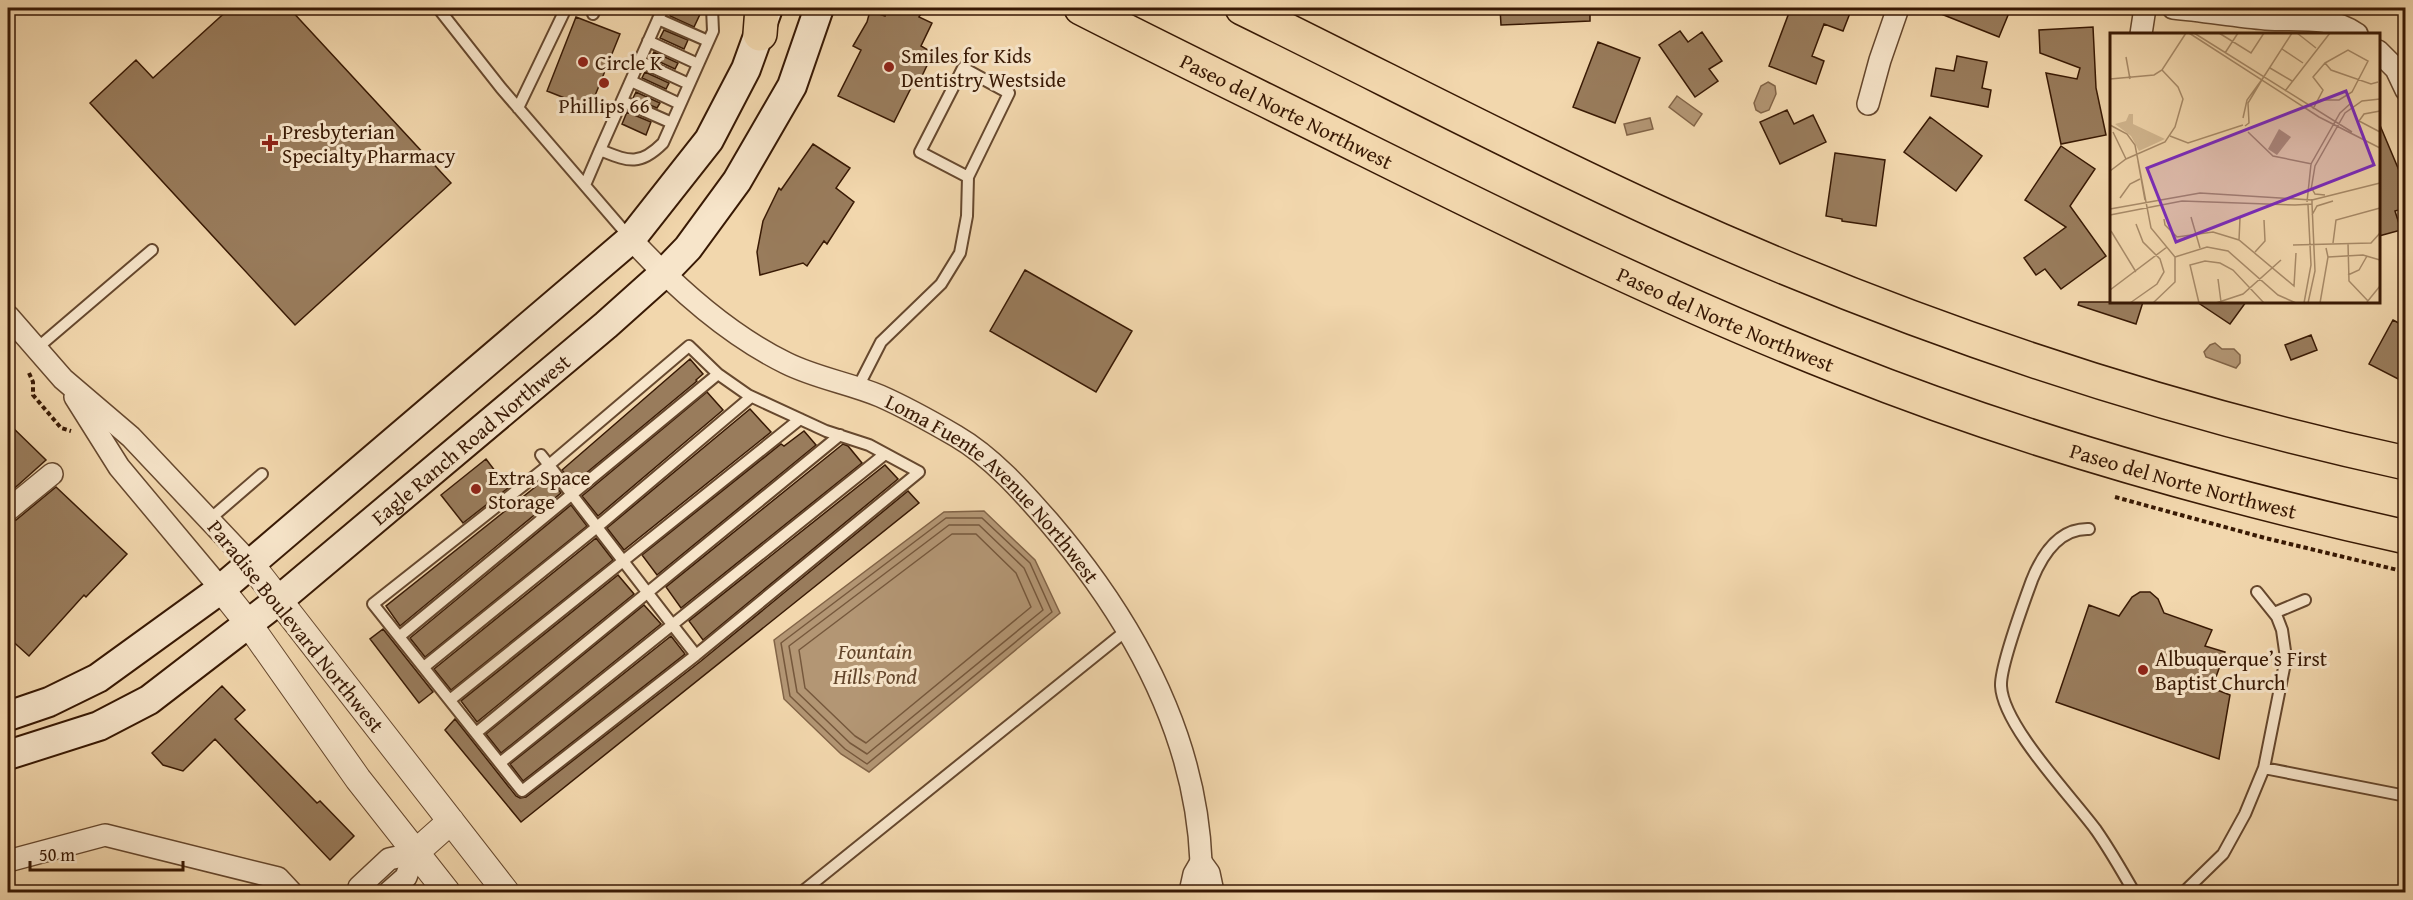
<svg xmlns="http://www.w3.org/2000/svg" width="2413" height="900" font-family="'Gentium Book Plus',serif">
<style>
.water{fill:#b39674;stroke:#826447;stroke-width:1.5}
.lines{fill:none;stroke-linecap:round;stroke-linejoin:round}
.shore{stroke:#76583c;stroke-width:1.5}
.building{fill:#997c5c;stroke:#381904;stroke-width:1.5}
.service-casing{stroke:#66482e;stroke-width:14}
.minor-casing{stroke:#66482e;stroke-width:24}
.tertiary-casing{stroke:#66482e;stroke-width:28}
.secondary-casing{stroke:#381904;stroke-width:32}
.primary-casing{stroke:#381904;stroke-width:36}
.motorway-casing{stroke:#381904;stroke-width:36}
.path{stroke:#381904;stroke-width:4;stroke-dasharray:4.5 3;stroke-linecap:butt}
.service{stroke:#f7e5ca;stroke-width:10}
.minor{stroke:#f7e5ca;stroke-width:21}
.tertiary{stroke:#f7e5ca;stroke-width:26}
.secondary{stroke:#f7e5ca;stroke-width:28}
.primary{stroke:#f2d7ad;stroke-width:33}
.motorway{stroke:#f2d7ad;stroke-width:33}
.poi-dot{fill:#8f2418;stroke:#f7e5ca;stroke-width:2}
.labels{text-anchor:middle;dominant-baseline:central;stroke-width:6;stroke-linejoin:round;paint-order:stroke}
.poi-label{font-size:21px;fill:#381904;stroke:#f7e5ca;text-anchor:start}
.street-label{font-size:21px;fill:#381904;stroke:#f7e5ca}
.water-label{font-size:22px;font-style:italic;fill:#63452b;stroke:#f7e5ca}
.inset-road{fill:none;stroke:#a88b69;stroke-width:1.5}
.view{fill:#7b2cbf;fill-opacity:0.15;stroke:#7b2cbf;stroke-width:3}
.inset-edge{fill:none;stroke:#381904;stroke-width:3}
</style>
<rect width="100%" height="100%" fill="#f2d7ad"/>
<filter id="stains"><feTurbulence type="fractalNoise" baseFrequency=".00333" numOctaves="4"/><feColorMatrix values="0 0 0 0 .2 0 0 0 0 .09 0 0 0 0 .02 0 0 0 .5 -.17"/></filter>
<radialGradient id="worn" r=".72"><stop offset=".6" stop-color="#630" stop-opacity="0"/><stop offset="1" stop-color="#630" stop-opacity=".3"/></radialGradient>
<path class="water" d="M1768,82L1775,86L1776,94L1769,110L1761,113L1756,110L1754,103L1761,86Z
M1677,96L1702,114L1694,126L1669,107Z
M1650,118L1653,129L1627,135L1624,124Z
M2215,343L2222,349H2234L2240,355V363L2236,368L2206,357L2204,352L2210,345Z
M984,511L1035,560L1060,613L869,772L841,754L784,699L774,640L944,512Z"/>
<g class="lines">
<path class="shore" d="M946,518H982L1030,563L1052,612L867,764L845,749L790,696L781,643Z
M949,525H979L1024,568L1043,610L867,754L850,743L797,692L789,646Z
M952,534H976L1016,573L1031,607L866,743L855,736L805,688L799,650Z"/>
</g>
<path class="building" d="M230,8H289L451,183L295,325L90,103L136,60L153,78Z
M674,8H703L694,27L670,16Z
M887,8L921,14L919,17L932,23L921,46L933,53L920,80L916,78L894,122L838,96L861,50L853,46L867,22L870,11L885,16Z
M1500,8H1590V21L1501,25Z
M1786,8H1852L1843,31L1824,24L1812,56L1824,61L1816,84L1769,66L1790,10Z
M1926,8H2011L1999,37Z
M576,17L620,34L590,108L547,91Z
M2093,27L2096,88L2106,135L2061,144L2046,73L2077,79L2080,68L2040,53L2039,30Z
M664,30L688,40L684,49L660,38Z
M1680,31L1688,42L1702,32L1722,61L1709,69L1718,81L1695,97L1659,45Z
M1598,42L1640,58L1615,123L1573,107Z
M654,52L678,63L675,69L651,58Z
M1957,56L1987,62L1982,88L1991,90L1988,107L1931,96L1936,68L1954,71Z
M645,72L669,83L666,89L642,78Z
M636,92L660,103L657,108L633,98Z
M1787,110L1794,124L1813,115L1826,142L1780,164L1760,122Z
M627,112L651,122L646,135L622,124Z
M1930,117L1982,156L1956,191L1904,152Z
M2379,123L2406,187V208L2395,211L2401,230L2379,236Z
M813,144L850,168L836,188L854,202L827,244L824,241L807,266L803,263L760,275L757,252L763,221L779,188L781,190Z
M2061,146L2095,169L2070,206L2106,256L2061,289L2045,269L2036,275L2024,258L2066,227L2025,200Z
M1835,153L1885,160L1876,226L1842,221V219L1826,216Z
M1025,270L1132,331L1096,392L990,331Z
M2079,302H2143L2136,324L2078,305Z
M2197,302H2246L2230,324Z
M2393,320L2406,327V383L2369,364Z
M2311,335L2317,350L2291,360L2285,345Z
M690,359L703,374L696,380L697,381L573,484L562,470Z
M707,392L723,410L598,516L582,496Z
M750,409L771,432L624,550L607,528Z
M8,423L46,460L8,494Z
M804,431L816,445L657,575L642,555L781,444L784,446Z
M843,444L848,446L862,463L681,608L666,587Z
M486,459L508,488L463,523L441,495Z
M885,465L898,479L703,640L689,621Z
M544,480L546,483L551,480L561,493L400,626L386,606Z
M56,487L127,554L86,597L84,595L29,656L8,637V522L16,520Z
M908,491L919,503L521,822L445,730L455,719L516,796L520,798L526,797L701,661Z
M571,505L587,526L425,657L410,638Z
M596,538L613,560L451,690L434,669Z
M618,575L634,594L477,722L461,701Z
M2140,592H2150L2158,599L2164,613L2212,630L2205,646L2225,652L2212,688L2230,695L2219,759L2056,702L2089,605L2119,616L2132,597Z
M644,605L661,624L501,753L486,734Z
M383,629L433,692L419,703L370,639Z
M671,636L685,654L523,781L510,764Z
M222,686L245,710L235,719L317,803L320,801L354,836L330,860L215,739L183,771L163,765L152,753Z"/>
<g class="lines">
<g class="service-casing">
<path id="service" d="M438,8L501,88L631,239
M593,14L596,8
M658,19L708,41
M648,41L698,64
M639,61L689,84
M631,81L680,104
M622,101L672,123
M518,108L566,8
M600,150L663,8
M585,185L600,150C628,161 639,167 663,143L713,31L712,8
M36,349L152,250
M857,389L881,342L941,284L960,253L967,216L968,177L1009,93L963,68L920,152L968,177
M541,455C593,521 644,589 696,655L919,472L869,445L826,431L748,395L718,374L689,346L549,465L373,604L522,791L696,655
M210,519L262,474
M2089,529C2059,528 2042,555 2032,580C2024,602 2000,666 2001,686C2003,726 2071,796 2096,830C2110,850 2122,871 2134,892
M2274,613L2305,600
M400,636L718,374
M424,667L597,527L751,397
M450,700L800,419
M476,733L840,435
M500,763L885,454
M2264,768L2406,796
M802,892L1127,630
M2184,892L2223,854L2245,814L2264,768L2286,658L2282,630L2277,617L2257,592"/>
</g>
<g class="minor-casing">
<g id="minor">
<path d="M2173,8C2204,11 2235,16 2266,19C2297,21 2330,15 2357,34"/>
<path d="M2141,34L2145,8"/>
<path d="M2378,51L2396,69L2406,90"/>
<path d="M1868,104L1880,60L1898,8"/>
<path id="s1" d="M631,239C675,287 727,334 786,363C816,378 849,383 880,396C905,407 932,422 956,436C992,457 1022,491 1049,522C1131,618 1196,733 1201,862"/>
<path d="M8,316L63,379L131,437L250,563"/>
<path d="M75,397L119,467L221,589"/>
<path d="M8,510L52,474"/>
<path d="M8,861L105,835L278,878L291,892"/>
<path d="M358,892L359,887L389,859L415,853"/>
<path d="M389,892L406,877L415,853"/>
<path d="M1190,892L1194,874L1201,862L1209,873L1213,892"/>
</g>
</g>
<g class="tertiary-casing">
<path id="tertiary" d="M250,563L506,892
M221,589L248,623L358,779L447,892
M415,853L451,821"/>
</g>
<g class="secondary-casing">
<g id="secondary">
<path d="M8,716L49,702L98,678L221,589L631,239L709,140L746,69L767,11"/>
<path id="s2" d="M8,755L99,726L149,700L279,600L606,325L663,274L688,248L737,181L792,86L819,8"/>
</g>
</g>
<g class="primary-casing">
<g id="primary">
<path id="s3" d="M1081,8C1175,56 1270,102 1364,149C1521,227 1678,304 1841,368C2024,441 2213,494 2406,537"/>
<path d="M1242,8C1383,77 1523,151 1666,216C1902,323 2152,408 2406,463"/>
</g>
</g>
<g class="motorway-casing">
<path id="motorway" d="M760,34L762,8"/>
</g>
<path class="path" d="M29,373L33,382V395L61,428L71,431
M2115,497L2265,538L2406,572"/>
<use href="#service" class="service"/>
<use href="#minor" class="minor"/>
<use href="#tertiary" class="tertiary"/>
<use href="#secondary" class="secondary"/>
<use href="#primary" class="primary"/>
<use href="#motorway" class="motorway"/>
</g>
<g class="poi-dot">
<circle cx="583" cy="62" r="6"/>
<circle cx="889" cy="67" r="6"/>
<circle cx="604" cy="83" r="6"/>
<path d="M267 134h6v6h6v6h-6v6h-6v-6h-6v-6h6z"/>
<circle cx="476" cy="489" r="6"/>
<circle cx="2143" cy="670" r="6"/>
</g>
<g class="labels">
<g class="poi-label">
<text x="901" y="55">Smiles for Kids<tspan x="901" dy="24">Dentistry Westside</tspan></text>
<text x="595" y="62">Circle K</text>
<text x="604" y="105" text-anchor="middle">Phillips 66</text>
<text x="282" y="131">Presbyterian<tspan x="282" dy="24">Specialty Pharmacy</tspan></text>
<text x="488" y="477">Extra Space<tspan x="488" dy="24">Storage</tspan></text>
<text x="2155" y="658">Albuquerque’s First<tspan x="2155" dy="24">Baptist Church</tspan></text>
</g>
<g class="street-label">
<text stroke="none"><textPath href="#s3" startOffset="230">Paseo del Norte Northwest</textPath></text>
<text stroke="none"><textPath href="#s3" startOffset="716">Paseo del Norte Northwest</textPath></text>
<text stroke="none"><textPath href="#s2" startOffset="566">Eagle Ranch Road Northwest</textPath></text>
<text stroke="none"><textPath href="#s3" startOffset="1202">Paseo del Norte Northwest</textPath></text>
<text stroke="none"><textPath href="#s1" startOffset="447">Loma Fuente Avenue Northwest</textPath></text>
<text transform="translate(296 626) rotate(51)">Paradise Boulevard Northwest</text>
</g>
<g class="water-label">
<text x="875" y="651">Fountain<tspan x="875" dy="25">Hills Pond</tspan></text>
</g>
</g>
<g transform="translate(2110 33)">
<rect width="270" height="270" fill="#f2d7ad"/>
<path d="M19,81H23V91L55,106L29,118L21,103L5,91L16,88Z" fill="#d2b790"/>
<path d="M169,96L181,104L167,122L158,116Z" fill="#b39674"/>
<path class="inset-road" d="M79,0L209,84L270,115M84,0L242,99M109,0L141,20L154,0M187,0L206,15M172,16L193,30M115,20L128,0M16,24L20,46M160,35L182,48M153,45L182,0M0,46L44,42L52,37L76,0M175,58L220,0M210,67H229L242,59L258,28L238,17L215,30M203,76L213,57L203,44L215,30L221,37L261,51L268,49M270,78L254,81L249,88L270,99M133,85L137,67L153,45L138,70L139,90L135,93M0,92L17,101L25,112L41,195L65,224V249L43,270M3,99L16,126M138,99L163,123L202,131M60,103L78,110L133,92M28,128L35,167M0,138L16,126L55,109L65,94L73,66L68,54L52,37M201,154L205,161L215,162M201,157L205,133L235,80L252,68L270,66M10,165L20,151L30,146M202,167L270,150M197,169L201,131L230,80L240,71M0,176L90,160L202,167M0,182L72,168L185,172L202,171V166M202,182L207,173L223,168M81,184L90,215M54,186L55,192L67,204L103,199L129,207L184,253L186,220M1,198L26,239M129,207L130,185M223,210L226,187L270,175M238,210L239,248L258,268M183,212L261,210L270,200M145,219L155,208L154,187M65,224L97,214L118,218L168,262L186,270M218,224L253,222L270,227M238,242L249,237L257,223M108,246L111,269M0,257L57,214M257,269L270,253M20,270L47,251L54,239L50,226L33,209L26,191M89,270L80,232L95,228L110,230L123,237L154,270M106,270L133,261L171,227M194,270L201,232L198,172M198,270L205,238L202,171M210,270L218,224L216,215"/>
<path class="view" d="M236,58L264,132L66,209L37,135Z"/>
<rect width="270" height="270" class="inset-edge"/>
</g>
<rect width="2413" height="900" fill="none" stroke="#f2d7ad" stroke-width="30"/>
<rect x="9" y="9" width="2395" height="882" fill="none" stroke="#381904" stroke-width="3"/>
<rect x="15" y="15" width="2383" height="870" fill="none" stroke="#381904" stroke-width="1.5"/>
<path d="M30 861v9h153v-9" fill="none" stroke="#381904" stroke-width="3"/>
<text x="39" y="861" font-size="18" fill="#381904" stroke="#f7e5ca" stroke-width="4.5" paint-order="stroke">50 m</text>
<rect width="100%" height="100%" filter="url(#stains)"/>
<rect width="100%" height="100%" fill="url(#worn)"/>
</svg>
